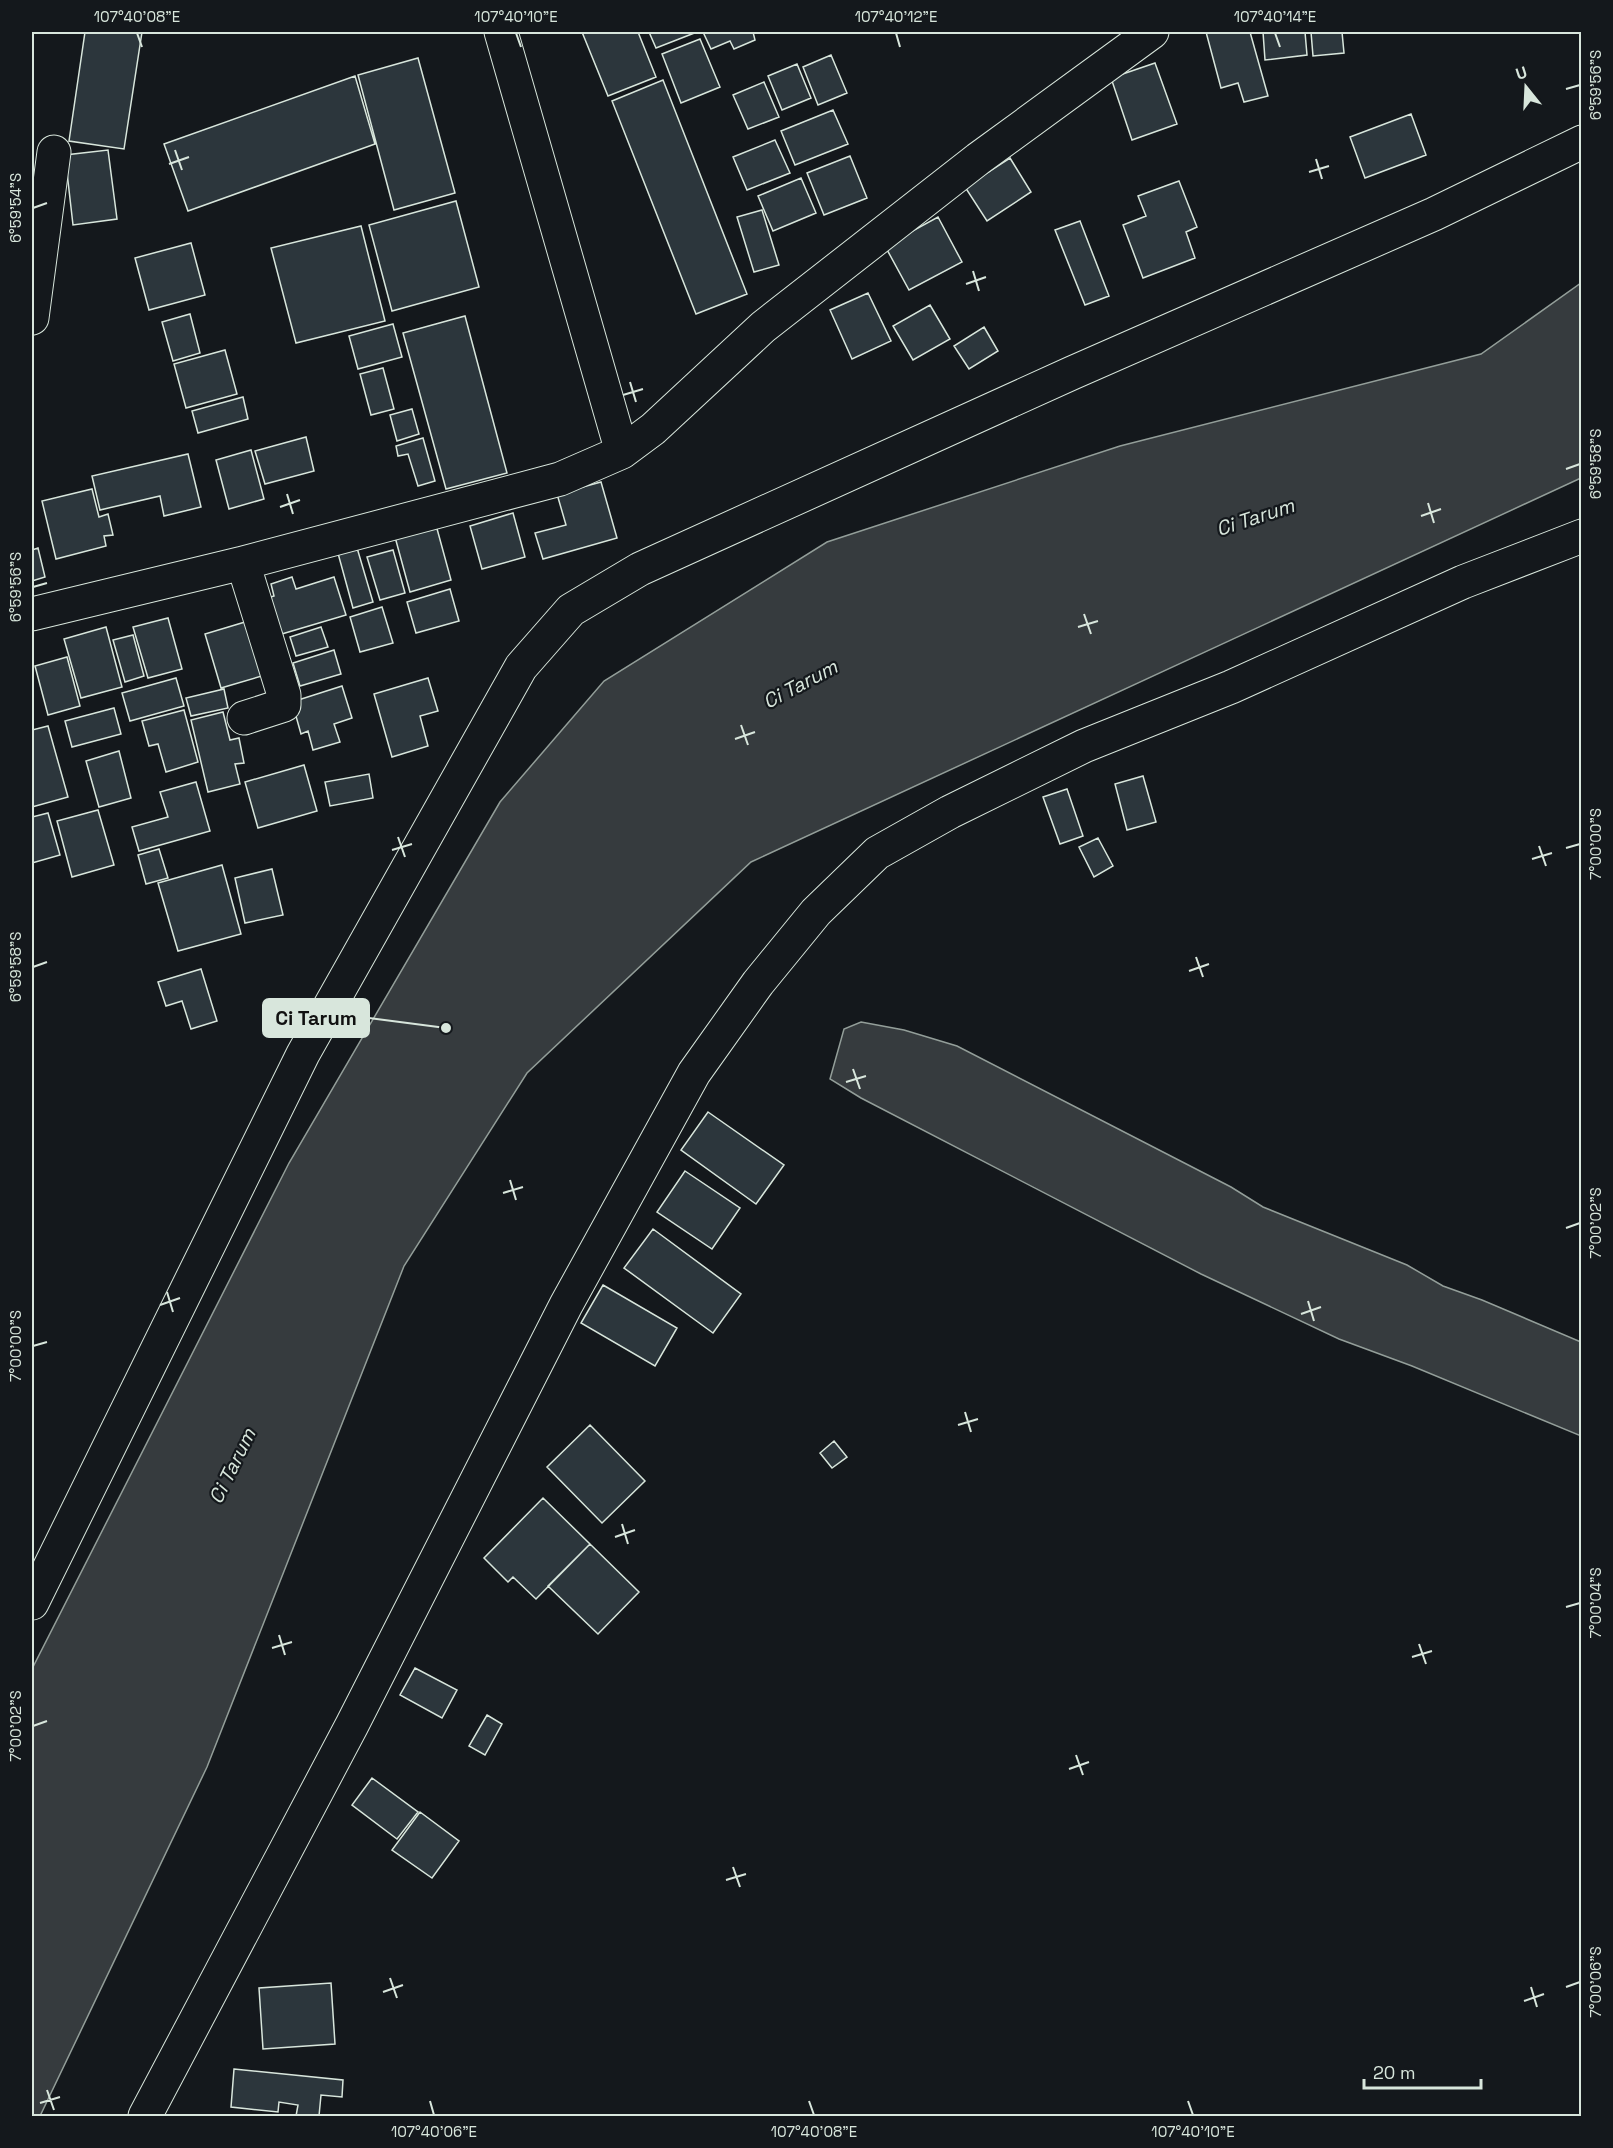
<svg xmlns="http://www.w3.org/2000/svg" width="1613" height="2148" font-family="'Space Grotesk',sans-serif">
<style>
.water{fill:#363b3e;stroke:#939e99;stroke-width:1.5}
.building{fill:#2c363c;stroke:#d8e6dc;stroke-width:1.5}
.lines{fill:none;stroke-linecap:round;stroke-linejoin:round}
.minor-casing{stroke:#d8e6dc;stroke-width:35}
.minor{stroke:#14181c;stroke-width:33}
.ticks{fill:none;stroke:#d8e6dc;stroke-width:2}
.labels{text-anchor:middle;dominant-baseline:central;stroke-width:4.5;stroke-linejoin:round;paint-order:stroke}
.water-label{font-size:20px;font-style:italic;fill:#d8e6dc;stroke:#14181c}
.leader{fill:none;stroke:#d8e6dc;stroke-width:2}
.callout-dot{fill:#d8e6dc;stroke:#14181c;stroke-width:2}
.callout{fill:#d8e6dc;stroke:#d8e6dc;stroke-width:2}
.callout-label{font-size:20px;text-anchor:middle;font-weight:bold;fill:#111}
.neatline{fill:none;stroke:#d8e6dc;stroke-width:2}
.ticks-label{font-size:15px;text-anchor:middle;fill:#d8e6dc}
</style>
<rect width="100%" height="100%" fill="#14181c"/>
<path class="water" d="M1581,283V478L751,862L527,1073L404,1266L207,1767L40,2116H32V1669L289,1163L500,802L604,681L827,542L1120,446L1481,354Z
M861,1022L904,1030L957,1046L1231,1187L1263,1207L1407,1265L1443,1286L1482,1300L1581,1342V1436L1412,1366L1339,1339L1201,1274L861,1098L830,1079L844,1029Z"/>
<path class="building" d="M85,32H142L124,149L69,141Z
M582,32H638L656,77L608,96Z
M649,32H697L656,48Z
M703,32H753L755,40L734,49L730,41L711,49Z
M1206,32H1250L1268,96L1244,102L1238,83L1221,88Z
M1263,32H1305L1307,55L1265,60Z
M1311,32H1342L1344,53L1313,56Z
M700,39L720,87L681,103L662,54Z
M831,55L847,93L818,105L803,67Z
M418,58L455,193L394,210L358,75Z
M1155,63L1177,124L1132,140L1111,78Z
M797,64L811,98L782,110L768,76Z
M355,76L375,144L188,211L164,144Z
M663,80L747,294L696,314L612,101Z
M764,82L779,117L748,129L733,95Z
M833,110L848,144L795,165L781,131Z
M1411,114L1426,155L1365,178L1350,137Z
M775,140L790,173L747,190L733,157Z
M108,150L117,219L73,225L65,155Z
M850,156L867,198L824,215L807,173Z
M1010,158L1031,192L987,221L965,187Z
M801,178L816,213L773,231L758,196Z
M1179,181L1197,227L1186,232L1195,258L1143,278L1123,225L1146,216L1138,196Z
M456,201L479,287L392,311L369,225Z
M762,210L779,265L754,272L737,217Z
M938,217L962,262L909,290L885,246Z
M1080,221L1109,296L1085,305L1055,230Z
M361,226L385,321L296,343L271,248Z
M191,243L205,295L149,310L135,258Z
M868,293L891,341L852,359L830,310Z
M930,305L950,339L913,360L893,326Z
M190,314L200,353L173,361L162,322Z
M465,316L507,473L446,489L403,333Z
M393,324L402,357L358,369L349,336Z
M984,327L998,351L969,369L954,346Z
M225,350L237,394L186,408L174,364Z
M383,368L394,409L371,415L360,374Z
M243,397L248,419L198,433L192,411Z
M412,409L419,434L397,441L390,415Z
M306,437L314,471L265,484L255,451Z
M423,438L435,481L418,486L408,454L398,456L396,446Z
M251,450L264,499L229,509L216,460Z
M188,454L201,507L164,516L160,496L100,510L92,476Z
M601,482L617,538L543,559L535,533L566,525L557,494Z
M92,489L99,517L108,514L113,535L104,536L106,546L56,559L42,501Z
M513,513L525,557L482,569L470,526Z
M436,525L451,580L410,592L395,537Z
M355,541L373,602L353,608L336,546Z
M38,548L45,577L32,581V550Z
M393,550L405,593L380,600L367,557Z
M292,577L296,589L334,577L346,615L275,636L264,599L274,596L271,584Z
M450,589L459,621L416,633L407,602Z
M382,607L393,643L360,652L350,617Z
M168,618L182,669L148,678L133,627Z
M255,619L272,673L221,688L205,634Z
M106,627L122,687L81,698L64,639Z
M321,627L328,647L296,656L290,637Z
M133,635L144,676L125,682L113,640Z
M334,650L341,674L300,686L293,663Z
M67,657L80,706L48,715L35,666Z
M176,678L184,706L130,721L122,693Z
M428,678L438,711L420,716L428,746L392,757L374,694Z
M342,686L352,718L334,724L340,742L313,750L308,731L301,734L292,702Z
M224,689L228,708L191,716L186,698Z
M114,708L121,734L72,747L65,721Z
M184,710L198,762L166,772L158,744L149,746L142,721Z
M223,712L230,740L239,738L244,763L235,764L240,784L208,792L191,720Z
M48,726L68,797L32,807V730Z
M119,751L131,798L99,807L86,761Z
M304,765L317,811L258,828L245,782Z
M369,774L373,798L330,806L325,782Z
M1143,776L1156,822L1127,830L1115,784Z
M196,782L210,831L139,851L132,827L168,817L160,792Z
M1067,789L1083,836L1060,844L1043,797Z
M98,810L114,865L72,877L57,821Z
M48,813L60,855L32,863V817Z
M1098,838L1113,866L1094,877L1079,847Z
M159,849L168,878L146,884L138,855Z
M222,865L241,934L178,951L158,883Z
M272,869L283,915L245,923L235,878Z
M201,969L217,1021L191,1029L182,1001L166,1006L158,982Z
M708,1112L784,1165L756,1204L681,1150Z
M685,1171L740,1208L712,1249L657,1212Z
M653,1229L741,1294L713,1333L624,1268Z
M603,1285L677,1328L655,1366L581,1323Z
M590,1425L645,1481L602,1523L547,1467Z
M834,1441L847,1457L832,1468L820,1453Z
M543,1498L590,1544L536,1599L513,1577L508,1582L484,1558Z
M590,1544L639,1592L598,1634L548,1586Z
M415,1668L457,1690L442,1718L400,1695Z
M487,1715L502,1724L485,1755L469,1746Z
M372,1778L418,1812L397,1839L352,1805Z
M420,1812L459,1841L432,1878L392,1850Z
M331,1983L335,2044L263,2049L259,1988Z
M234,2069L343,2080L342,2097L321,2095L319,2116H296L298,2105L279,2102L278,2112L231,2107Z"/>
<g class="lines">
<g class="minor-casing">
<path id="minor" d="M501,32L622,452
M32,318L54,152
M243,563L284,695V705L244,718
M32,614L243,563L560,479L622,452L653,429L763,327L978,159L1152,32
M32,1603L303,1054L521,667L571,610L640,569L1072,373L1434,214L1582,142
M145,2116L352,1725L566,1305L694,1073L758,983L816,912L877,853L950,812L1084,746L1231,687L1463,582L1582,536"/>
</g>
<use href="#minor" class="minor"/>
</g>
<path class="ticks" d="M137,33L142,47M516,33L521,47M896,33L900,47M1275,33L1280,47M1566,89L1580,85M175,150L182,170M1316,159L1322,179M169,164L189,157M1309,172L1329,166M33,208L47,203M973,271L979,291M966,284L986,277M630,382L636,402M623,395L643,389M1566,469L1580,464M287,494L293,514M1428,503L1434,523M280,507L300,500M1421,516L1441,509M33,587L47,583M1084,614L1091,634M1078,627L1098,621M741,725L748,745M735,739L755,732M398,837L405,857M1539,846L1546,866M1566,848L1580,844M392,850L412,844M1532,859L1552,853M1196,957L1203,977M33,967L47,962M1189,971L1209,964M853,1069L860,1089M846,1082L866,1076M510,1180L516,1200M503,1193L523,1187M1566,1228L1580,1223M167,1292L173,1312M1308,1301L1314,1321M160,1305L180,1298M1301,1314L1321,1307M33,1346L47,1342M965,1412L971,1432M958,1425L978,1419M622,1524L628,1544M615,1537L635,1530M1566,1607L1580,1603M279,1635L285,1655M1419,1644L1426,1664M272,1648L292,1642M1412,1657L1432,1651M33,1726L47,1721M1076,1755L1083,1775M1069,1769L1089,1762M733,1867L740,1887M726,1880L746,1874M390,1978L397,1998M1531,1987L1537,2007M1566,1987L1580,1982M383,1992L403,1985M1524,2001L1544,1994M47,2090L54,2110M430,2101L434,2115M809,2101L814,2115M1188,2101L1193,2115M40,2103L60,2097"/>
<g class="labels">
<g class="water-label">
<text transform="translate(1255 517) rotate(-18)">Ci Tarum</text>
<text transform="translate(800 684) rotate(-28)">Ci Tarum</text>
<text transform="translate(232 1466) rotate(-64)">Ci Tarum</text>
</g>
</g>
<path class="leader" d="M446 1028L369 1018"/>
<circle class="callout-dot" cx="446" cy="1028" r="6"/>
<rect class="callout" x="263" y="999" width="106" height="38" rx="6"/>
<g class="callout-label">
<text x="316" y="1025">Ci Tarum</text>
</g>
<rect width="1613" height="2148" fill="none" stroke="#14181c" stroke-width="66"/>
<g transform="translate(1526 87) rotate(342)" stroke="#14181c" stroke-width="4.5" paint-order="stroke">
<path d="M0-4.5L10 22L0 15L-10 22Z" fill="#d8e6dc"/>
<text y="-9" font-size="16" font-weight="bold" text-anchor="middle" fill="#d8e6dc">U</text>
</g>
<path d="M1364 2079v9h117v-9" fill="none" stroke="#d8e6dc" stroke-width="3"/>
<text x="1373" y="2079" font-size="18" fill="#d8e6dc" stroke="#14181c" stroke-width="4.5" paint-order="stroke">20 m</text>
<rect x="33" y="33" width="1547" height="2082" class="neatline"/>
<g class="ticks-label">
<text x="137" y="22">107°40'08"E</text>
<text x="516" y="22">107°40'10"E</text>
<text x="896" y="22">107°40'12"E</text>
<text x="1275" y="22">107°40'14"E</text>
<text transform="translate(1596 85) rotate(-90)" y="5">6°59'56"S</text>
<text transform="translate(16 208) rotate(-90)" y="5">6°59'54"S</text>
<text transform="translate(1596 464) rotate(-90)" y="5">6°59'58"S</text>
<text transform="translate(16 587) rotate(-90)" y="5">6°59'56"S</text>
<text transform="translate(1596 844) rotate(-90)" y="5">7°00'00"S</text>
<text transform="translate(16 967) rotate(-90)" y="5">6°59'58"S</text>
<text transform="translate(1596 1223) rotate(-90)" y="5">7°00'02"S</text>
<text transform="translate(16 1346) rotate(-90)" y="5">7°00'00"S</text>
<text transform="translate(1596 1603) rotate(-90)" y="5">7°00'04"S</text>
<text transform="translate(16 1726) rotate(-90)" y="5">7°00'02"S</text>
<text transform="translate(1596 1982) rotate(-90)" y="5">7°00'06"S</text>
<text x="434" y="2137">107°40'06"E</text>
<text x="814" y="2137">107°40'08"E</text>
<text x="1193" y="2137">107°40'10"E</text>
</g>
</svg>
